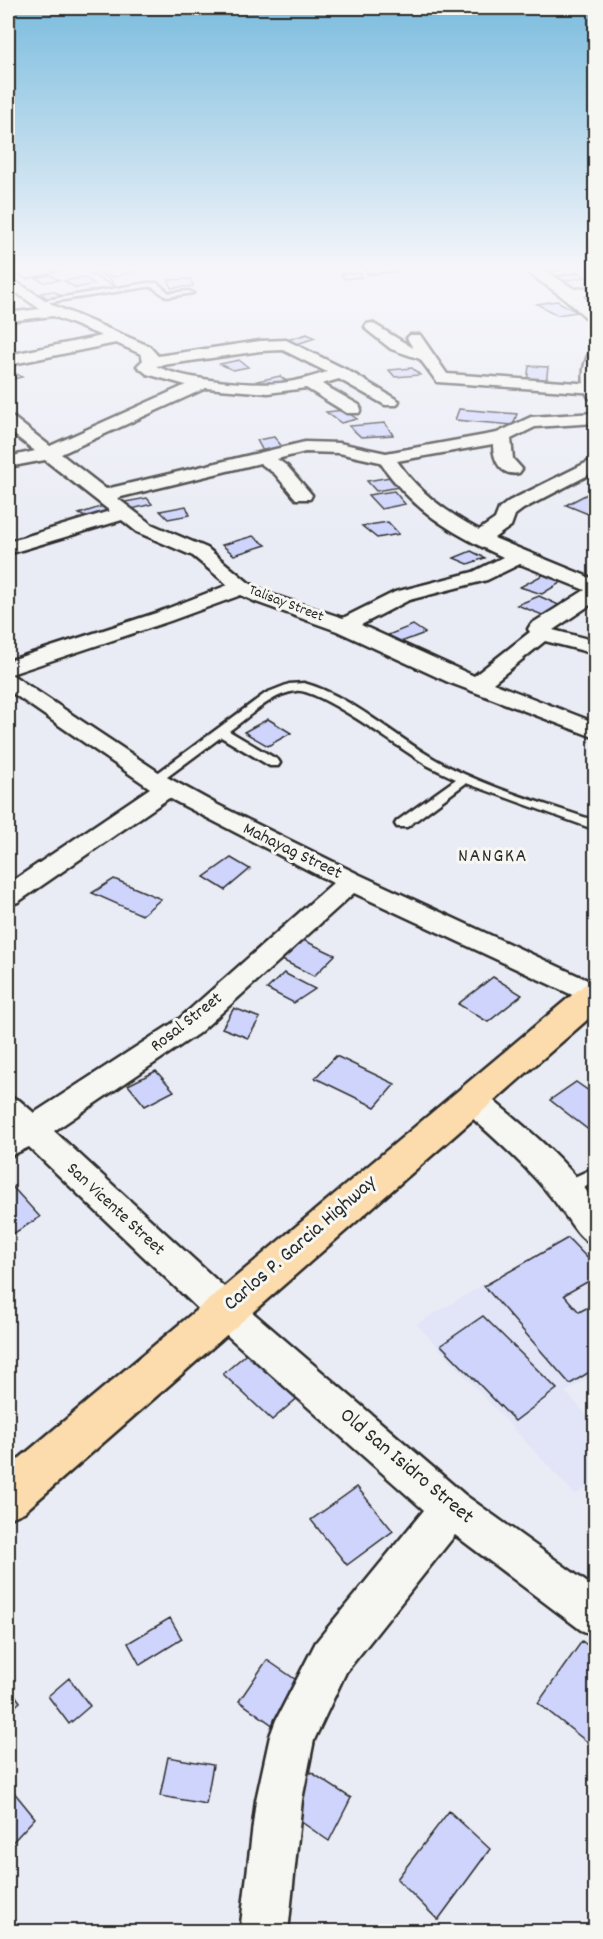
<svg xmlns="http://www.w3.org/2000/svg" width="603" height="1939" font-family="Dekko,sans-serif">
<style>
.built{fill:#e2e5f7}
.building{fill:#ced4fc;stroke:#2b2b2b;stroke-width:1.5}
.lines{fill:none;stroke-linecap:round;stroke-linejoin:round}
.lane-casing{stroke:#2b2b2b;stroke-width:5}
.street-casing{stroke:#2b2b2b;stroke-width:5}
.secondary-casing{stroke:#2b2b2b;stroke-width:5}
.highway-casing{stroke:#2b2b2b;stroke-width:5}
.lane{fill:#f6f6f2;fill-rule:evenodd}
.street{fill:#f6f6f2;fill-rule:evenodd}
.secondary{fill:#f6f6f2;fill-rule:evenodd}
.highway{fill:#fcdcac;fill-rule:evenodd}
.labels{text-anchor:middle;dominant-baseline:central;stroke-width:6;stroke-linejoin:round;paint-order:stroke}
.far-street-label{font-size:15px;fill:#2b2b2b;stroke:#f6f6f2}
.street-label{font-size:18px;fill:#2b2b2b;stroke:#f6f6f2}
.neighbourhood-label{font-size:20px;letter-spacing:1.5px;fill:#2b2b2b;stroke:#f6f6f2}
.near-street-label{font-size:21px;fill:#2b2b2b;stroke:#f6f6f2}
</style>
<rect width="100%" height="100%" fill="#eaecf5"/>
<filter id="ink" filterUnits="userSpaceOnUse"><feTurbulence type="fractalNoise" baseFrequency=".0167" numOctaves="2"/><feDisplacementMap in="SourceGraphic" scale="12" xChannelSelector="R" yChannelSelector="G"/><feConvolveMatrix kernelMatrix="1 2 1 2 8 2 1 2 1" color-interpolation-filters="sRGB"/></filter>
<g filter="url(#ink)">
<path class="built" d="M568,1235L595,1262V1374L566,1392L595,1424V1482L575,1495L416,1324Z"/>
<path class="building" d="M45,266L56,272L26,279L17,273Z
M48,266H80L82,267L59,271Z
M94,266H130L139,270L113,277Z
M539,266H574L549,271Z
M574,268L580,272L555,276L549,272Z
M98,272L110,279L115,286L91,274Z
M359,273L362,277L344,279L341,274Z
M579,273L586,277L561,281L555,277Z
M50,275L59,280L44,282L35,278Z
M84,277L94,284L76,288L64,281Z
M191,279L193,286L171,288L169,280Z
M53,291L62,296L47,298L41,293Z
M557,301L577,312L557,315L537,304Z
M307,334L315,338L297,344L287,340Z
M239,360L248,367L233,370L220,364Z
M529,366L548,367L546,383L527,382Z
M412,368L420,375L395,377L389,370Z
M8,370H9L22,377L8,380Z
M280,376L290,384L267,387L257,381Z
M459,409L517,414L513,425L455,420Z
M344,410L357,419L341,423L326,412Z
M385,423L393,435L361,437L349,426Z
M274,437L285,450L264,453L257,440Z
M390,477L399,487L376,491L367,481Z
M394,491L405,504L381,509L368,495Z
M587,494L596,497V510L588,514L566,505Z
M147,498L152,504L132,509L125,502Z
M106,505L114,511L89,519L79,514Z
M186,506L190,515L168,519L160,511Z
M388,522L399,534L377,538L362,526Z
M253,536L266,545L234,555L222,545Z
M471,551L485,558L468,564L454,558Z
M546,573L565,580L542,594L520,587Z
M539,596L561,606L545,616L517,605Z
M413,625L425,633L401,642L388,635Z
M268,719L291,733L268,746L244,732Z
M231,858L250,869L225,890L204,877Z
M114,879L161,899L142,915L92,893Z
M303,940L335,955L314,976L282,960Z
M284,973L315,989L294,1003L267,989Z
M493,977L522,995L488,1022L458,1004Z
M234,1008L260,1018L248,1038L222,1028Z
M336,1056L395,1084L375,1107L315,1078Z
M156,1071L174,1091L145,1106L128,1085Z
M576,1082L596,1096L595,1135L550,1100Z
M8,1182L40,1217L8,1237Z
M568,1238L596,1267V1277L564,1295L579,1312L596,1303V1368L570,1384L484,1286Z
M483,1316L557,1389L515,1421L441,1345Z
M251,1350L301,1395L272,1420L223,1374Z
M357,1487L393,1531L347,1565L311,1520Z
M170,1618L182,1639L140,1665L128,1643Z
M582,1641L596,1652V1749L538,1703Z
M267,1660L305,1686L278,1729L239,1701Z
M69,1678L90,1706L69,1724L48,1696Z
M8,1685L20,1702L8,1713Z
M168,1757L213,1765L206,1804L160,1796Z
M306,1769L351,1798L329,1841L284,1810Z
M8,1785L35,1818L8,1847Z
M449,1811L490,1849L438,1920L397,1879Z"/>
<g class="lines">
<g class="lane-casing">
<path id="lane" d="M147,283H157L169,293L189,291L193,293L167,297L152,287H147L38,304L34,302Z
M304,683C351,696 395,737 438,761C487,788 543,803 596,821V830L466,783L407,827H397L395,824L397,821L456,779C446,774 436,770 427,765C404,751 317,687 296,691C271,694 249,717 229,731L278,760L280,763L278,766H270L221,737L159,783L154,784L148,780L266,693L289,684Z
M596,1167V1182L565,1196L559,1194L556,1189L559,1184Z"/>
</g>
<g class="street-casing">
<path id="street" d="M375,266H404L397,270L369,273L367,270L369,267Z
M8,277L55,306L149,346L158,356L260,341L286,340L347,370L399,401L397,405H385L339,379L322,384L359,405L361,409L359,413H347L306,388L268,393L206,388L61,454L106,489L305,442L339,443L386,453L497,433L531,417L596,413V423L535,427L511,439L513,459L522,469L519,473C501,477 493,460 493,444L397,461C418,492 446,512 479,530L495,519L499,509L509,501L596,458V471L523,509L515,515L511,526L494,538L596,580V601L553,630L596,641V654L545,641L493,683L596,723V738L448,682L337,631L256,602L241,595L170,621L11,674L163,775L216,804L360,875L596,984V1006L354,893L199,1033L54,1131L237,1299L465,1495L596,1589V1636L581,1630L455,1535L346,1672L314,1740L302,1800L288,1932H240L256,1800L270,1736L276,1720L316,1642L424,1510L211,1321L29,1147L8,1157L9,1128L8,1096L19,1100L34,1113L179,1019L333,883L169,798L18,902L8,905V884L150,788L8,690V661L156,613L228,585L193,556L137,532L122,520L8,554V542L110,511L45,460L8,467V457L35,451L8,430V417L14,418L50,446L186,385L147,374L137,366L143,360L141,354L116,343L8,365V355L102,336L53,316L8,321V313L40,309L8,287ZM283,350L327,372C312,377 297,381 281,383C250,386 183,380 156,366L260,351ZM305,452L339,453L380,462C412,510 451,533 503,557L473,572L395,592L343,618L270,594L249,583L207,548L151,524L117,498L260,463L275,474L296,499H310L312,495L287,466L277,459ZM520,564L585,590L531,624L528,629L530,632L474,676L361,625L409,600L487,580Z
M596,286V294L570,298L563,294L565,291Z
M372,323L413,348L407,338L410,335H420L447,374L593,384L596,385V393L437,382L420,359L391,349L367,330L365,327L367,324Z
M471,1087L482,1091C515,1119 576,1166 594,1204C599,1214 596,1234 596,1246C580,1240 574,1227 564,1214C535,1172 497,1141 460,1107L455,1099L460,1091Z"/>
</g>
<g class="secondary-casing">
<path id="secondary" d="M519,266H537L576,290L596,308V322L590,321L564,298Z
M596,351V400L589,398C581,385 582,365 590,352Z"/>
</g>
<g class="highway-casing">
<path id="highway" d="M596,981V1012L24,1512L8,1519V1468L584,985Z"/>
</g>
<use href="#lane" class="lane"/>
<use href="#street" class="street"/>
<use href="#secondary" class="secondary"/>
<use href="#highway" class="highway"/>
</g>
</g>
<linearGradient id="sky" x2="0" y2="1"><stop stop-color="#7bbcde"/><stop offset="0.5" stop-color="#f6f6fa"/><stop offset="1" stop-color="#f6f6fa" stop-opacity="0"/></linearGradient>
<rect width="603" height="537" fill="url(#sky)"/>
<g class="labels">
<g class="far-street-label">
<text transform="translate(286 604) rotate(21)">Talisay Street</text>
</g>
<g class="street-label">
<text transform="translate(292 852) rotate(26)">Mahayag Street</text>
<text transform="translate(187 1023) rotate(-38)">Rosal Street</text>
<text transform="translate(115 1210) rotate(43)">San Vicente Street</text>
</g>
<g class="neighbourhood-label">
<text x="493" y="857">NANGKA</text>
</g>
<g class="near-street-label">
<text transform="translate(301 1244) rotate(-41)">Carlos P. Garcia Highway</text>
<text transform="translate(406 1467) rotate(40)">Old San Isidro Street</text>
</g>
</g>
<rect width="603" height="1939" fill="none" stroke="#f6f6f2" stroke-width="30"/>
<rect x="15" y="15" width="573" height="1909" fill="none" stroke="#2b2b2b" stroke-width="2" filter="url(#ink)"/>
</svg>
